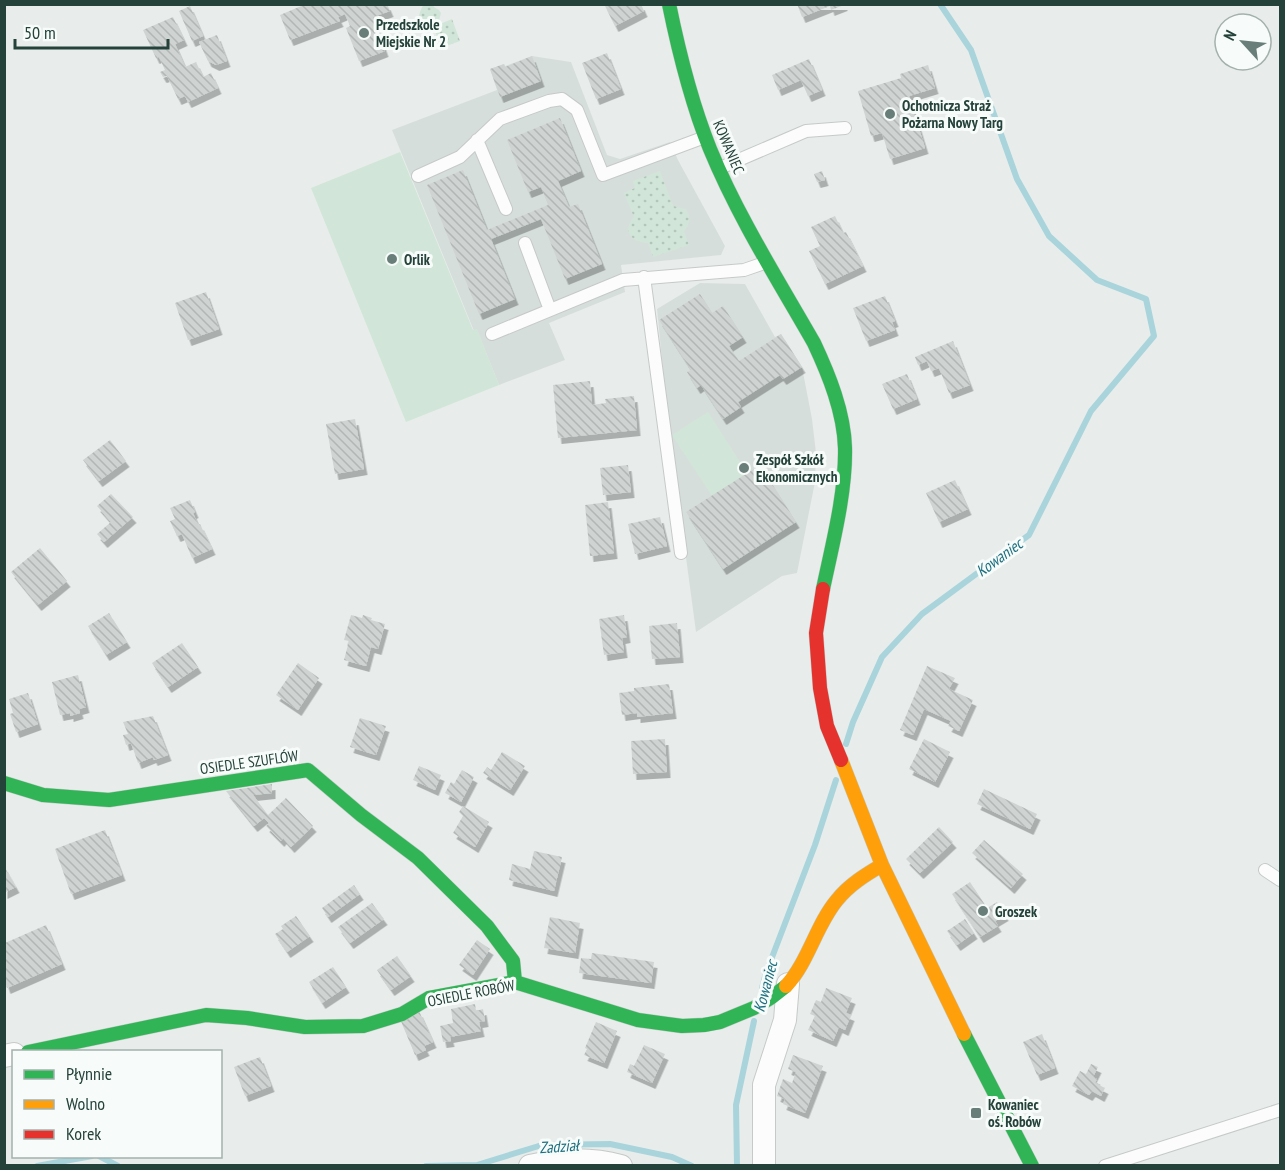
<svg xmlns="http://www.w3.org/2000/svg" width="1285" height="1170" font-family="'PT Sans Narrow',sans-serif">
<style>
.built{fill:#d6dedb}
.green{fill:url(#green-dots)}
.pitch{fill:#d1e6d8}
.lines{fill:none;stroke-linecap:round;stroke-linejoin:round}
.stream{stroke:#a9d4db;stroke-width:6}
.building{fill:url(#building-back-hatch);filter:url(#shadow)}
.lane-casing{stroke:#c5cac8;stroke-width:14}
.street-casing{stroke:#c5cac8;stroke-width:24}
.fast-casing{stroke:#c3cbc8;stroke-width:15}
.slow-casing{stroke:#c3cbc8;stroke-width:15}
.jam-casing{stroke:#c3cbc8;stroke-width:15}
.lane{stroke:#fcfcfc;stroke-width:12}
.street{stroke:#fcfcfc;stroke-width:22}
.fast{stroke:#30b455;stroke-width:14}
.slow{stroke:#ff9f0a;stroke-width:14}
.jam{stroke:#e5322d;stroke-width:14}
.poi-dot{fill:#697e78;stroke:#f7fbf9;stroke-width:2}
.labels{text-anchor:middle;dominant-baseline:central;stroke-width:6;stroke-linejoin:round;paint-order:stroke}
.poi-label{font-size:15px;font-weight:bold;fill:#24423a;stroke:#f7fbf9;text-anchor:start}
.street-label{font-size:15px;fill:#24423a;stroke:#f7fbf9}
.water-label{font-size:16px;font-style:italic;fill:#1c6f80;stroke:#f7fbf9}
</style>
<defs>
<pattern id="green-dots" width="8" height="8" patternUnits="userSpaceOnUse" patternTransform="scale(1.5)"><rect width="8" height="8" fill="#d1e6d8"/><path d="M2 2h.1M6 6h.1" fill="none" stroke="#b3c6ba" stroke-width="1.8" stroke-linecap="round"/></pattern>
<pattern id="building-back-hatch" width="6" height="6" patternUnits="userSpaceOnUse" patternTransform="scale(1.5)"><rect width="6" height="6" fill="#cfd4d2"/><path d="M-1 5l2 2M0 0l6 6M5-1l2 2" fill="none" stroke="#b2b7b5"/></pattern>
<filter id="shadow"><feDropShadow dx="3.5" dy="6" stdDeviation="0" flood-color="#0004"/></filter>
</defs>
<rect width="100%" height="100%" fill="#e8edeb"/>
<path class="built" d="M532,56L571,62L607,155L620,159L670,142L678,160L725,246L721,255L621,265L625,292L549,323L565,360L499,385L477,330L474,331L392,130L497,90L490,69L504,64L505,66Z
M700,283L745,284L775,337L781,334L802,367L812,419L816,453L815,482L797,573L782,576L696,632L669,431L657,309Z"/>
<path class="green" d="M424,4L433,5L434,7L439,10L441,13L439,21L440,24L452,19L460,41L441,48L434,28C418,27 415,18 424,4Z
M660,171L673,206L686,209C691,218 690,224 684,231L689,245L653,257L648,243C632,242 621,232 634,217L624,193L635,188L633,181Z"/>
<path class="pitch" d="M400,152L473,330L477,329L499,385L406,422L311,188Z
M708,412L747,473L712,496L672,435Z"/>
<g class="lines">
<path class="stream" d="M846,744L853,722L882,657L922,614L1029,535L1091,411L1154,336L1146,299L1097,280L1049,236L1017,179L971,50L940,4
M762,988L766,973L815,845L836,780
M99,1156L118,1166
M37,1166L92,1156
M426,1166L477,1165L542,1145L610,1144L672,1157L692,1166
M737,1166L736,1105L754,1021"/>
</g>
<path class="building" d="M306,4H332V6L336,4H387L390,11L373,17L385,51L359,61L346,28L350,26L345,14L338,17L340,21L290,40L280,15Z
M604,4H641L644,11L615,26Z
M797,4H844V5L831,10L830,6L802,17Z
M190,6L203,36L192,41L179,11Z
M173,17L184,40L175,44L185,67L196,62L203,77L211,73L218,88L188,102L185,96L178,99L167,76L163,77L160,72L165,70L159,57L156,58L143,30Z
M217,35L227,61L216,65L208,61L199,42Z
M607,53L621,89L596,99L582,63Z
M532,56L541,81L500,97L490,69L504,64L505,67Z
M809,59L822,90L808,96L801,80L778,90L772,75Z
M928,65L935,88L909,96L925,148L890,159L882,133L871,136L858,91L901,78L900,74Z
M560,118L581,171L558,181L569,207L578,204L602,264L565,279L541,219L491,239L515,299L479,314L427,185L463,170L487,230L548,205L541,187L528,192L507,140Z
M822,171L825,180L817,182L814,174Z
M835,216L843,233L846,232L863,266L825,284L809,251L820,246L811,227Z
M206,292L219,329L188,340L175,303Z
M700,294L712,313L723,306L743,337L729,346L739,361L781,334L802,367L783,379L780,375L738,402L741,407L723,419L701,385L697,388L687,372L691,370L659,320Z
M885,296L895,321L892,322L895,330L866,341L853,308Z
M953,341L970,385L949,393L939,368L931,371L927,361L918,365L915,357Z
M907,374L917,399L893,409L882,384Z
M590,381L592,405L606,403L605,399L634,396L637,430L558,438L553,385Z
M355,419L364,469L335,474L326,424Z
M110,440L126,461L99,481L83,460Z
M628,465L631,492L603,495L600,468Z
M760,465L796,522L723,569L686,512Z
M955,480L968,509L939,522L926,493Z
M111,494L133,517L104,542L97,534L111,522L97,506Z
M190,500L195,512L193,513L198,525L200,524L212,549L192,558L182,534L177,536L170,521L175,519L170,508Z
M608,502L614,553L590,556L585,505Z
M660,517L667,546L635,554L628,524Z
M40,548L67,581L38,605L11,572Z
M109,613L127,642L106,655L88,626Z
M351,615L362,618L363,615L372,618L371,620L385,624L378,649L371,647L366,666L344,660L349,641L344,640Z
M624,615L627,637L622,638L624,652L604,655L599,619Z
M677,623L680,657L652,659L649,626Z
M182,643L198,667L168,687L152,663Z
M298,663L319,678L298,710L276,695Z
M927,666L955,678L949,689L973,700L959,731L948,726L951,721L924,709L913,735L900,730Z
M78,675L86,707L79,709L80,713L70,716V713L60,715L52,682Z
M669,684L673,713L637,717V713L622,715L619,693L634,691V688Z
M28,693L38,724L16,732L10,714L13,713L9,699Z
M153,716L168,755L154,760L153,757L138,763L131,743L126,745L123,735L128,734L123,722Z
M360,718L386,726L376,755L350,747Z
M665,739L667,772L633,774L631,741Z
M924,739L950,752L935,782L909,769Z
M502,752L525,766L510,790L483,773L487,767L491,770Z
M419,766L441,775L435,790L413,780Z
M462,770L474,777L461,802L445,793L451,782L454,784Z
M272,784V793L253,795L268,815L286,798L313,826L291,847L283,838L281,841L266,826L269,823L264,818L254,826L226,791Z
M984,789L1037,814L1030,829L977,804Z
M463,806L489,822L475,847L453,833L463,816L459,812Z
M939,827L953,842L920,873L906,859Z
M105,830L122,875L71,894L55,849Z
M984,840L1023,874L1011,888L972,853Z
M534,851L562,857L554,891L509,880L512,864L530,869Z
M4,866L16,887L4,893Z
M970,882L987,908L997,902L1005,915L995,921L998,926L980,937L952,894Z
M354,885L360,894L328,917L322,908Z
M372,903L384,919L350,943L338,927Z
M296,916L310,936L287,952L275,934L283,929L281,926Z
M550,917L580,923L575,953L544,948Z
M965,919L974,933L957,945L947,931Z
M46,925L62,964L7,988L5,982V943Z
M477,940L490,949L473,975L459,965Z
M592,953L654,962L651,983L579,973L581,958L591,959Z
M397,956L411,976L391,990L377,970Z
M333,967L346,987L322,1003L309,982Z
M826,988L852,998L846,1013L851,1015L845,1030L839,1027L833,1041L808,1030L815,1016L810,1014L816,1000L821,1002Z
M475,1004L476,1011L483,1009L485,1021L479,1022L481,1031L450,1037L451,1041L443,1042L440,1026L453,1023L451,1009Z
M419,1011L433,1042L424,1046L426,1050L415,1055L400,1019Z
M596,1022L617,1031L604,1063L584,1055L587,1049L585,1048Z
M1042,1034L1055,1068L1037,1075L1023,1042Z
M644,1045L665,1054L652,1083L627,1072L630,1064L634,1066Z
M793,1055L823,1066L805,1113L783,1104L785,1099L777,1096L783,1079L792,1083L796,1072L788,1069Z
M260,1057L271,1086L245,1096L234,1067Z
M1091,1064L1098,1067L1093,1077L1097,1079L1095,1083L1105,1088L1101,1096L1092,1091L1089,1095L1072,1086L1080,1071L1086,1074Z"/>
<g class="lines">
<g class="lane-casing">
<path id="lane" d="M477,140L506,209
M720,168L806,131L845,128
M418,176L460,157L500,119L549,101L562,99L577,110L603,175L705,137
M525,243L550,310
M644,277L681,553
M492,334L623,280L744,270L767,262
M1265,870L1280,880
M1105,1166L1280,1110"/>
</g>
<g class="street-casing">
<path id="street" d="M4,1056L14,1054
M530,1166C559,1159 592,1158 621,1166
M764,1166V1085L785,1020L788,984"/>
</g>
<g class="fast-casing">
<path id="fast" d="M669,4C679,53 691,102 710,149C738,217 778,280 814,343C829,375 844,412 845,448C846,493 832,546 823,589
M4,783L43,795L109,800L308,770L361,815L418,858L487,926L513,961L515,982
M964,1034L1032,1166
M28,1052L206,1015L247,1018L305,1027L363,1026L402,1014L429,998L515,982L638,1020L682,1026L704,1025L720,1022L754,1008L772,997L786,986"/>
</g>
<g class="slow-casing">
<path id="slow" d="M841,760L882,865L964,1034
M786,986C809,961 816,925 837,900C849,885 865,875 882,865"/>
</g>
<g class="jam-casing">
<path id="jam" d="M823,589L816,633L820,688L827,726L841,760"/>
</g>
<use href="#lane" class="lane"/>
<use href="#street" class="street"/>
<use href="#fast" class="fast"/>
<use href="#slow" class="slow"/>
<use href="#jam" class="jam"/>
</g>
<g class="poi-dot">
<circle cx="364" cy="33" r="6"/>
<circle cx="890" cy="114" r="6"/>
<circle cx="392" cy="259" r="6"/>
<circle cx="744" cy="468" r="6"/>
<circle cx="983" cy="911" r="6"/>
<rect x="970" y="1107" width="12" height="12" rx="3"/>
</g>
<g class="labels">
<g class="poi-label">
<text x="376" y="24">Przedszkole<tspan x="376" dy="17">Miejskie Nr 2</tspan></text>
<text x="902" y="105">Ochotnicza Straż<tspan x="902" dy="17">Pożarna Nowy Targ</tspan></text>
<text x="404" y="259">Orlik</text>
<text x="756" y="459">Zespół Szkół<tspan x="756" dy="17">Ekonomicznych</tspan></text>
<text x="995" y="911">Groszek</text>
<text x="988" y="1104">Kowaniec<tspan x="988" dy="17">oś. Robów</tspan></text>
</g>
<g class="street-label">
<text transform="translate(729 147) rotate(67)">KOWANIEC</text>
<text transform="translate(249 762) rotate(-8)">OSIEDLE SZUFLÓW</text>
<text transform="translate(471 993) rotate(-11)">OSIEDLE ROBÓW</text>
</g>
<g class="water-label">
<text transform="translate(999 557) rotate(-36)">Kowaniec</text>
<text transform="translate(765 986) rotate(-75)">Kowaniec</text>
<text transform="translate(559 1146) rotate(-4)">Zadział</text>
</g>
</g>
<rect width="1285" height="1170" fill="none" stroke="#24423a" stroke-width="12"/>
<rect x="12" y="1050" width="210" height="108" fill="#f7fbf9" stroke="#a3b1ad" stroke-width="1.5"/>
<rect x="24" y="1070" width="30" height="9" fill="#30b455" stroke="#a3b1ad" stroke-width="1.5"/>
<text x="66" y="1080" font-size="18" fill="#24423a">Płynnie</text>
<rect x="24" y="1100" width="30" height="9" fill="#ff9f0a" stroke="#a3b1ad" stroke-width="1.5"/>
<text x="66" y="1110" font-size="18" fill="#24423a">Wolno</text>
<rect x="24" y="1130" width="30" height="9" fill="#e5322d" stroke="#a3b1ad" stroke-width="1.5"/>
<text x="66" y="1140" font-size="18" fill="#24423a">Korek</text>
<g transform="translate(1243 42) rotate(297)"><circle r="28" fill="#f7fbf9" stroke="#a3b1ad" stroke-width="1.5"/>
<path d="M0-4.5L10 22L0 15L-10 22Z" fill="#697e78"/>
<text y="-9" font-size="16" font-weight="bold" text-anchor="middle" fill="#24423a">N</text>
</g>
<path d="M15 39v9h153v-9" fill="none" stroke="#24423a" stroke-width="3"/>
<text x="24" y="39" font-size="18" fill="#24423a" stroke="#f7fbf9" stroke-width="4.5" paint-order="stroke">50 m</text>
</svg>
